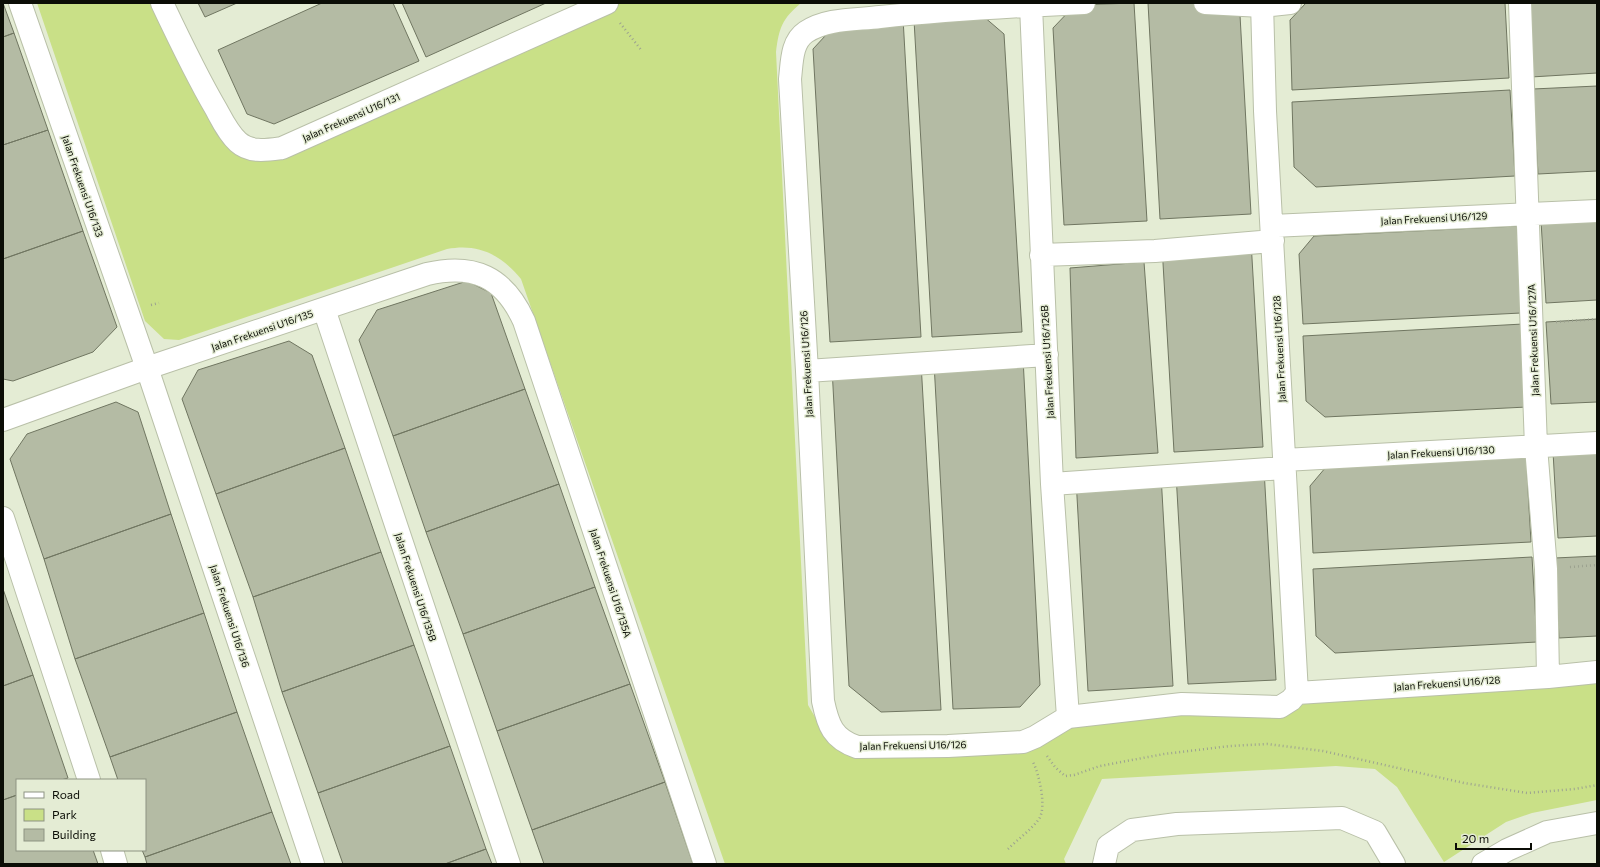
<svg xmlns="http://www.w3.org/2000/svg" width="1600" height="867" font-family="Commissioner,sans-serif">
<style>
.green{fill:#c9e087}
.building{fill:#b4bba4;stroke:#707661}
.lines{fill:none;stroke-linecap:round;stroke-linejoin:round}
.minor-casing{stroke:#b9c0a8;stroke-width:24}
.path{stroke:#9ca290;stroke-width:2.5;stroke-dasharray:1 3;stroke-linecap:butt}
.minor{stroke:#fff;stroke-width:22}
.labels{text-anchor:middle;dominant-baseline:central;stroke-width:3;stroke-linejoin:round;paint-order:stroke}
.street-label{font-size:10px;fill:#0b0d06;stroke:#e4ecd4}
</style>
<rect width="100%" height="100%" fill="#e4ecd4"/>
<path class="green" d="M37,3H156L216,124L275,148L604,3H801C782,19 779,28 776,52L808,705L822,729L883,758L1012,754L1037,743L1068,716L1193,704L1301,706L1314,697L1597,683V800L1532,813L1506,822L1444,862L1397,787L1375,769L1336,766L1102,779L1064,859L1066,864H725L521,279C501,255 479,243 447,249L179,340L164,339L145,321Z"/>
<path class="building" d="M3,3L14,33L3,37Z
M198,3H237L205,17Z
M322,3H393L419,61L274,124L247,114L218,50Z
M402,3H546L426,57Z
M1134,3L1147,221L1064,225L1053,28L1075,5Z
M1148,3H1221L1240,15L1251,214L1160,219Z
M1306,3H1505L1509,78L1292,90L1290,20Z
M1527,3H1597V73L1531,77Z
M983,16L1004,34L1022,332L932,337L914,20Z
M903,18L921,337L830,342L813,49L839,21Z
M14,33L48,130L3,145V37Z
M1597,86V171L1538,174L1533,89Z
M1510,90L1515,176L1316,187L1294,167L1292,102Z
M48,130L83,231L3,259V145Z
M1597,218V300L1546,303L1541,221Z
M1517,226L1521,313L1303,324L1299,254L1314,236Z
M83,231L117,327L93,352L13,381L3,379V259Z
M1251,241L1263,447L1174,452L1162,246Z
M1144,262L1158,453L1076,458L1070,268Z
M467,281L491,293L525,389L393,436L359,340L377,310Z
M1597,319V402L1551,404L1546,322Z
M1523,324L1527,407L1325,417L1306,401L1303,336Z
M289,341L312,355L345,448L216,494L182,399L198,370Z
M1023,358L1040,685L1020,707L953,709L934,363Z
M921,363L941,710L881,712L849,686L832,368Z
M525,389L559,484L426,532L393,436Z
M116,402L138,412L171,514L44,559L10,459L27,434Z
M345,448L381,552L253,597L216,494Z
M1597,450V536L1558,538L1553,452Z
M1526,455L1531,542L1313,553L1310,486L1326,467Z
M1264,469L1276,680L1188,684L1176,474Z
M1161,475L1173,686L1088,691L1076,479Z
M559,484L595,587L463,634L426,532Z
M171,514L204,613L75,659L44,559Z
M381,552L414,645L282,692L253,597Z
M1597,556V636L1559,638L1555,558Z
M1532,557L1537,642L1335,653L1316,636L1313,569Z
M595,587L630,684L497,731L463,634Z
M3,589L33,675L3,686Z
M204,613L237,712L110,757L75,659Z
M414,645L450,746L318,793L282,692Z
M33,675L68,778L61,780H17V795L3,800V686Z
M630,684L665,782L532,830L497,731Z
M237,712L272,812L145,857L142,850H145V780H118L110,757Z
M450,746L486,849L445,864H343L318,793Z
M665,782L693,864H544L532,830Z
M17,795V850H93L98,864H3V800Z
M272,812L291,864H147L145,857Z
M486,849L492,864H445Z"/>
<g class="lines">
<g class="minor-casing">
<path id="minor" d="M20,3L147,368L313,864
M162,3C179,39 196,75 216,109C222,120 228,133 238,142C250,153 267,150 282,148L607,3
M1084,3C1016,6 948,10 880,17C856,20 827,18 806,32C791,42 792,63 790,79L807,371L823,701C828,725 833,739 857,747L948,746L1023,742L1035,737L1068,717L1182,704L1280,707L1291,700L1297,693L1265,111L1262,3
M1205,3L1262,6L1290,3
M1520,3L1536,447L1546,569L1548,677
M1031,6L1052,484L1068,717
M1272,226L1597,211
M1041,255L1155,251L1273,241
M324,309L509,864
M807,371L1047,355
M3,420L147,368L427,274C474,263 504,277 524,321L705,864
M1284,460L1597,443
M1052,484L1284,468
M3,518L89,780
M1297,693L1548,677L1597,672
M112,850L116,864
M1104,864L1108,846L1132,830L1177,824L1342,818L1375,832L1394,864
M1483,864L1507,850L1547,832L1597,823"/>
</g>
<path class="path" d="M620,23L642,51
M151,305L159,303
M1556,322L1597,319
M1570,567L1597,565
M1047,756L1055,767L1065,776L1074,775L1100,766L1164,754L1230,746L1267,744L1323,751L1464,783L1527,793L1575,789L1597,785
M1008,849C1017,840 1031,830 1039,819C1047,807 1039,774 1033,762"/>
<use href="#minor" class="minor"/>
</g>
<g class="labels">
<g class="street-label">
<text transform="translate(351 117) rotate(-24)">Jalan Frekuensi U16/131</text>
<text transform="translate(83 186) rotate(71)">Jalan Frekuensi U16/133</text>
<text transform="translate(1434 218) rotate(-3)">Jalan Frekuensi U16/129</text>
<text transform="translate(262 330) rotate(-19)">Jalan Frekuensi U16/135</text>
<text transform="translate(1533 340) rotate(-92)">Jalan Frekuensi U16/127A</text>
<text transform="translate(1279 349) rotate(-93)">Jalan Frekuensi U16/128</text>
<text transform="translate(1047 362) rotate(-93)">Jalan Frekuensi U16/126B</text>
<text transform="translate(806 364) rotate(-93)">Jalan Frekuensi U16/126</text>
<text transform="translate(1441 452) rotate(-3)">Jalan Frekuensi U16/130</text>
<text transform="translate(611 583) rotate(72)">Jalan Frekuensi U16/135A</text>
<text transform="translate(416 587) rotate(72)">Jalan Frekuensi U16/135B</text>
<text transform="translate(230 616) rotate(72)">Jalan Frekuensi U16/136</text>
<text transform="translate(1447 683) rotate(-4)">Jalan Frekuensi U16/128</text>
<text transform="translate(913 745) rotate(-1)">Jalan Frekuensi U16/126</text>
</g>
</g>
<rect width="1600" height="867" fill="none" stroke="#0b0d06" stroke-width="8"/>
<rect x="16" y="779" width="130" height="72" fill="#e4ecd4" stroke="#8d9382"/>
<rect x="24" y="792" width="20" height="6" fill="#ffffff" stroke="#8d9382"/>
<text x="52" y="799" font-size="12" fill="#0b0d06">Road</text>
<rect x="24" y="809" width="20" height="12" fill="#c9e087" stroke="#8d9382"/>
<text x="52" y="819" font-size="12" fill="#0b0d06">Park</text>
<rect x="24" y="829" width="20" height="12" fill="#b4bba4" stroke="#8d9382"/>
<text x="52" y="839" font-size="12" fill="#0b0d06">Building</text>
<path d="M1456 843v6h75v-6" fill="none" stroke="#0b0d06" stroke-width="2"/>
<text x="1462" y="843" font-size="12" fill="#0b0d06" stroke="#e4ecd4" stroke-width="3" paint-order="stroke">20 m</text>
</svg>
